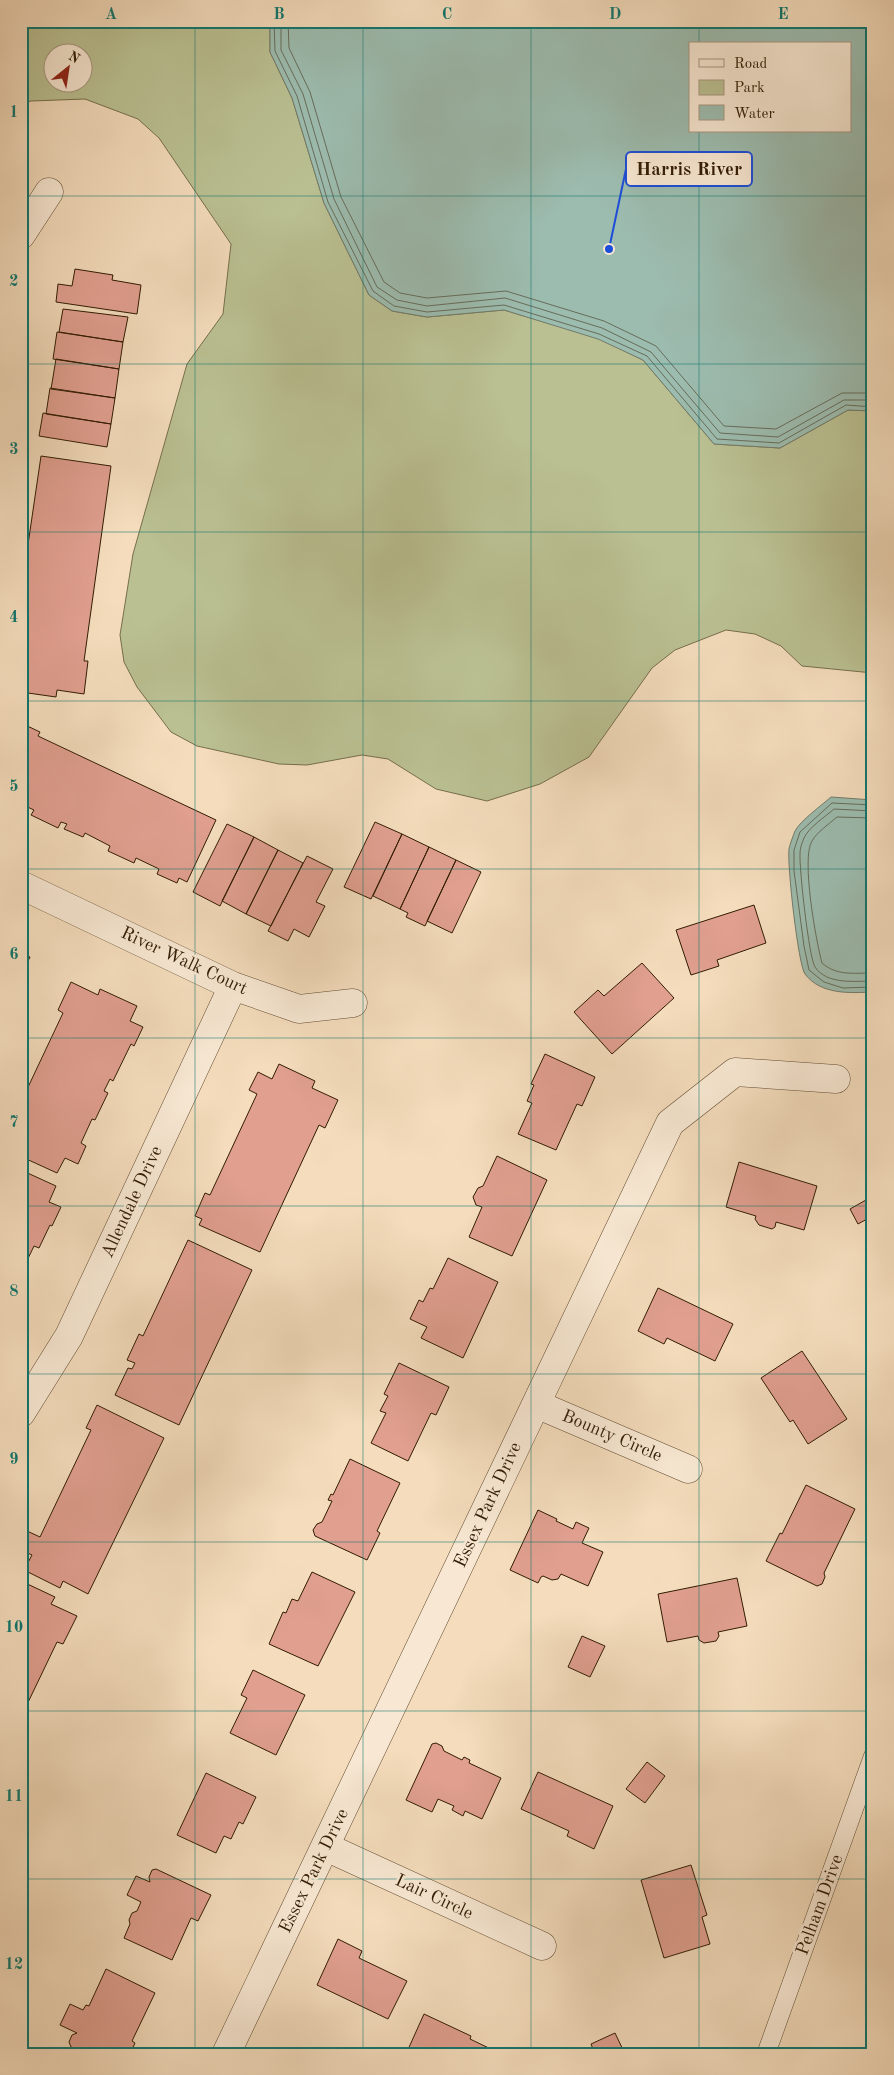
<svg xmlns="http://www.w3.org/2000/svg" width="894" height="2075" font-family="'Old Standard TT',serif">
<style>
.green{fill:#bac092;stroke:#766e4b;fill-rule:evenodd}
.water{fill:#9cbcaf;stroke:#727c6b;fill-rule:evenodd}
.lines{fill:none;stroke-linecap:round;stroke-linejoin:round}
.shore{stroke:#676c5a;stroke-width:1}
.building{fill:#e09f8f;stroke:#321c04}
.lane-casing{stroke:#624c32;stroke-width:19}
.street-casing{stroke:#624c32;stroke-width:29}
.lane{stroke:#f8e8d3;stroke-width:18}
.street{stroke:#f8e8d3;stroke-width:28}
.grid{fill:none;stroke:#0f766e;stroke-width:1;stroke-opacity:0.55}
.labels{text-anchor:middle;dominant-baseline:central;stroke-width:5;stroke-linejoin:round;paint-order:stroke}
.street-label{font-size:18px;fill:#321c04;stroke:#f8e8d3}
.leader{fill:none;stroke:#1d4ed8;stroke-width:2}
.callout-dot{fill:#1d4ed8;stroke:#f8e8d3;stroke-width:2}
.callout{fill:#f8e8d3;stroke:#1d4ed8;stroke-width:2}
.callout-label{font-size:19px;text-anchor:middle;font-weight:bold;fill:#321c04}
.neatline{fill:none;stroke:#0f766e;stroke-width:2}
.grid-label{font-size:16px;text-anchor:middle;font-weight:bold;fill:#0f766e}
</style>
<rect width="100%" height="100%" fill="#f4dcbc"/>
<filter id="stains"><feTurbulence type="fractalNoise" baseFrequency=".004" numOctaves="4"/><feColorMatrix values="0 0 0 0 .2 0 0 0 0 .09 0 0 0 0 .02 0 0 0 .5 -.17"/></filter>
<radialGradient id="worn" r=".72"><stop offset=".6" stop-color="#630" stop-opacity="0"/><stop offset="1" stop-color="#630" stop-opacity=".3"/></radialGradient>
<path class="green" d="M21,21H270V52L292,98L324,203L369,295L392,311L427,317L504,310L598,338L643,360L714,444L780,448L848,410L873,411V673L802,666L781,646L755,634L726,630L675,650L652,668L589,757L540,784L487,801L436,789L388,759L362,755L307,765L279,764L197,746L171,732L137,687L124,662L120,635L133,554L187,364L223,314L231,244L159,138L138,119L85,99L31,101L21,104ZM52,52H82V82H52Z"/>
<path class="water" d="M270,21H873V411L848,410L780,448L714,444L643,360L598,339L504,310L427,317L392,311L369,295L324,203L292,98L270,52ZM690,44H850V131H690Z
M831,797L873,800V992C850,993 821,995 805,974C798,964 787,864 789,849C790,844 793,836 795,831C801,820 821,806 831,797Z"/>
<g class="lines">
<path class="shore" d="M274,21L275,51L297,96L328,202L373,291L394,306L427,312L504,305L599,334L647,356L717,439L779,443L846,405L873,407
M281,21V50L303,94L334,199L377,287L397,300L427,306L505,298L602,328L651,352L720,433L778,437L844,400H873
M288,21L289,48L310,92L341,197L384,282L400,293L427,298L506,291L604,321L656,346L724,426L776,429L842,393H873
M873,805L832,803L800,832L794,850V871L804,946L809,970L824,982L843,988L873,987
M873,811L834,809C825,817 809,827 804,838C802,843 800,848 800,853C799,868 809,958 815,967C827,985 855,981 873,981
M873,818L837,817C829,824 817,832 812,841C801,858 816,941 822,963C837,976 853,973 873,973"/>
</g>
<path class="building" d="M75,269L113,275L112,280L141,285L137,314L56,302L58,284L72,286Z
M63,309L128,317L123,342L59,332Z
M57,332L123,342L119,369L53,359Z
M56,359L119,369L115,398L51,389Z
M50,388L115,398L111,424L46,414Z
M43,413L111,424L107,447L39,436Z
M41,456L111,466L84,661H88L84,694L57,690L56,697L21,692V592Z
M21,723L40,732L38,736L216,820L187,882L179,878L177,883L157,874L159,869L136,858L134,863L108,851L110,846L85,833L83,837L64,829L67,824L61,822L58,828L31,815L34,810L21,804Z
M375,822L402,834L371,899L344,887Z
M227,824L254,837L220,906L193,892Z
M402,834L429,847L400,909L373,896Z
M254,837L278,850L246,914L222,901Z
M429,847L456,860L425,926L406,917L408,913L400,909Z
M278,850L303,863L271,926L246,914Z
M307,856L333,869L316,902L325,906L309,937L294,929L288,941L268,931Z
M456,860L481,872L452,933L427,921Z
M754,905L766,943L717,960L719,966L691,975L676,930Z
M21,953L30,957L21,975Z
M642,963L674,998L612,1054L574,1012L598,990L604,996Z
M71,982L98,995L100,989L137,1006L130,1021L143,1027L134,1046L131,1044L113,1081L110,1079L104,1091L108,1093L95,1120L92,1119L81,1143L86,1146L78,1164L65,1158L57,1173L22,1157L25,1151L21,1149V1102L63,1013L58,1010Z
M545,1054L595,1077L582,1106L577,1104L556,1150L518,1134L532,1103L527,1101L534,1085L531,1084Z
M279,1064L315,1081L312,1088L338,1100L325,1128L319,1125L260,1252L199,1225L202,1219L195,1216L205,1193L210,1195L257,1094L249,1090L258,1072L272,1079Z
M497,1156L547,1180L512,1256L469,1237L482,1207L476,1205L473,1197L478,1188L483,1186Z
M739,1162L817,1186L804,1230L776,1222L775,1227L772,1229L759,1225L755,1219L756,1216L726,1207Z
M21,1170L56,1186L49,1202L61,1207L52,1226L50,1225L39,1248L34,1246L22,1271L28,1274L21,1289Z
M873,1196V1229L867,1219L858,1224L850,1209Z
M188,1240L252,1270L179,1425L115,1395L128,1368L132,1369L135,1363L127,1360L139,1334L143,1336Z
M448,1258L498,1282L463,1358L421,1338L427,1327L410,1319L419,1300L423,1302L430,1288L433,1289Z
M658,1288L733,1324L715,1361L667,1338L664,1344L638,1331Z
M802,1351L847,1419L808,1444L793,1420L790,1422L761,1378Z
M399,1363L449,1387L436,1415L431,1413L408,1461L371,1443L386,1413L380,1411L388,1396L384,1394Z
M97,1405L164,1438L88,1594L63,1581L60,1588L24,1570L32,1555L21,1550V1543L27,1531L40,1537L91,1430L86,1428Z
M873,1408V1421L867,1412Z
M350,1459L400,1483L377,1531L380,1533L367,1560L315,1536L313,1530L317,1524L322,1522L332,1501L328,1500L331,1494L333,1495Z
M806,1485L855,1509L824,1573L825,1577L822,1584L817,1586L766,1561L780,1533L782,1534Z
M538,1510L557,1519L556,1521L573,1529L576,1522L589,1528L582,1543L603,1552L588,1586L561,1574L558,1579L552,1580L543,1576L541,1577L538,1583L510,1570Z
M312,1572L355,1592L318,1666L269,1644L283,1612L286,1613L292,1599L298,1601Z
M737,1578L747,1626L718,1632L719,1636L716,1641L704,1643L699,1640L698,1636L667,1642L658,1594Z
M21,1581L55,1597L51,1604L77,1616L63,1644L57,1642L21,1717Z
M582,1636L605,1646L590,1677L568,1667Z
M253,1670L305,1695L276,1755L230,1733L247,1698L241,1695Z
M436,1743L442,1746L444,1751L462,1760L464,1757L470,1760L469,1763L501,1778L482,1819L465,1811L463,1816L452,1810L454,1806L438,1799L432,1812L406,1800L432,1744Z
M647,1762L665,1776L645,1803L626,1789Z
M538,1772L613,1806L594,1849L567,1836L569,1831L521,1809Z
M206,1773L256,1797L243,1824L239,1822L231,1839L224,1836L216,1853L177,1835Z
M691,1865L707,1915L702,1917L710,1944L664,1958L641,1880Z
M156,1869L211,1895L198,1921L191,1918L172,1960L124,1938L130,1924L129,1920L132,1913L137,1911L141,1902L127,1895L136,1876L150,1882L149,1877L152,1870Z
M338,1939L362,1951L359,1958L407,1981L388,2019L317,1985Z
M106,1969L155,1993L132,2041L135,2043L130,2054H84L71,2047L69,2042L72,2035L77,2033L60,2025L70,2004L83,2010L86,2005L89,2006Z
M424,2014L471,2036L470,2039L497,2052L496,2054H406Z
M615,2033L625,2054H595L591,2044Z"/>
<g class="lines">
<g class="lane-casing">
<path id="lane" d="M766,2054L873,1756"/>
</g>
<g class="street-casing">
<path id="street" d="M21,235L49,192
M21,885L233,986L299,1009L353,1003
M536,1404L688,1469
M21,1413L69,1336L233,986
M326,1847L542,1946
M226,2054L670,1123L735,1072L836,1079"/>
</g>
<use href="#lane" class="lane"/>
<use href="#street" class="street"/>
</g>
<path class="grid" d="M195,21V2054M363,21V2054M531,21V2054M699,21V44M699,131V2054M21,196H873M21,364H873M21,532H873M21,701H873M21,869H873M21,1038H873M21,1206H873M21,1374H873M21,1542H873M21,1711H873M21,1879H873"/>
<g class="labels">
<g class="street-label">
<text transform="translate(184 961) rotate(25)">River Walk Court</text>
<text transform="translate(132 1202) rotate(-65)">Allendale Drive</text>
<text transform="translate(612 1436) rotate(23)">Bounty Circle</text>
<text transform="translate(488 1505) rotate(-65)">Essex Park Drive</text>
<text transform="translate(314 1871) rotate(-64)">Essex Park Drive</text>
<text transform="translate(434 1897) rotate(25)">Lair Circle</text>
<text transform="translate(820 1905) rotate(-70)">Pelham Drive</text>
</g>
</g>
<path class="leader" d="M609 249L626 169"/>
<circle class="callout-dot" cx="609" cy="249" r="5"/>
<rect class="callout" x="626" y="152" width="126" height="34" rx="5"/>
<g class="callout-label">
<text x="689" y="175">Harris River</text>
</g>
<rect width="894" height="2075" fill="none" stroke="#f4dcbc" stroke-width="55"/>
<rect x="689" y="42" width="162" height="90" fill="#f8e8d3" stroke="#a99680"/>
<rect x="699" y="59" width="25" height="8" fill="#f8e8d3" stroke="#a99680"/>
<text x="734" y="68" font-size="15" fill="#321c04">Road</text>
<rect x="699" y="80" width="25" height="15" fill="#bac092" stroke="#a99680"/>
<text x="734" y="92" font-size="15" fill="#321c04">Park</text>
<rect x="699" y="105" width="25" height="15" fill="#9cbcaf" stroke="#a99680"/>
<text x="734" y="118" font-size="15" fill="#321c04">Water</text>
<g transform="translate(68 68) rotate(30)"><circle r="24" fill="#f8e8d3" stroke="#a99680"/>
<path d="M0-4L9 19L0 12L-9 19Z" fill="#8f2418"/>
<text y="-8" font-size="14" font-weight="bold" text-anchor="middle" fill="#321c04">N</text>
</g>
<rect x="28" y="28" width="838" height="2020" class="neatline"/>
<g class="grid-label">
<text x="111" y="19">A</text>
<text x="279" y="19">B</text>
<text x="447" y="19">C</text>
<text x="615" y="19">D</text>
<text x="783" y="19">E</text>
<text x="14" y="117">1</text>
<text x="14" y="286">2</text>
<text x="14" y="454">3</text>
<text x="14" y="622">4</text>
<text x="14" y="791">5</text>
<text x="14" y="959">6</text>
<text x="14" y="1127">7</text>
<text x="14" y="1296">8</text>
<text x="14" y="1464">9</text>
<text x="14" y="1632">10</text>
<text x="14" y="1801">11</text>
<text x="14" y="1969">12</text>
</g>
<rect width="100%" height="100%" filter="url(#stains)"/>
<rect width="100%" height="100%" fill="url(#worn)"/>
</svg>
